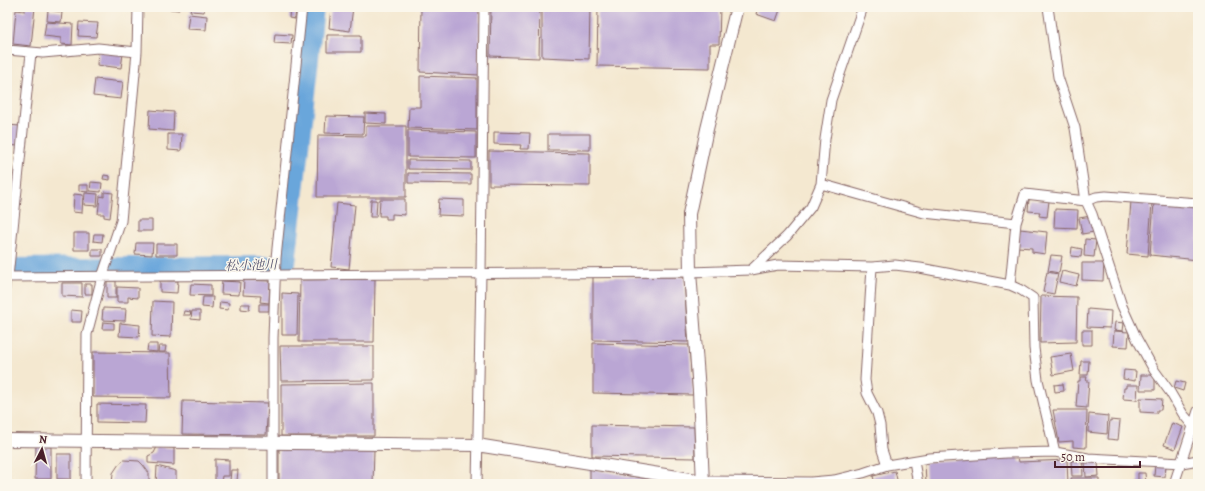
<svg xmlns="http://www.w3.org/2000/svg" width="1205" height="491" font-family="Alegreya,'Noto Serif JP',serif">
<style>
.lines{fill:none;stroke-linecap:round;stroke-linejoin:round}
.river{stroke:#69a6db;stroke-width:20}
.building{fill:#baa6d4}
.street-casing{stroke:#866565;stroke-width:11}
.secondary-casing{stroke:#866565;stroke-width:14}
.street{stroke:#fff;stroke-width:9}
.secondary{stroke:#fff;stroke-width:12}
.labels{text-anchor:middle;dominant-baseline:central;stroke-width:3;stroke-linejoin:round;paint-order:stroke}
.water-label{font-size:13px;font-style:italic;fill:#565571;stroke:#fbf7ec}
</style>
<rect width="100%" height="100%" fill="#fbf7ec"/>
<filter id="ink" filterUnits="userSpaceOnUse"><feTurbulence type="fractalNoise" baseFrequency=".025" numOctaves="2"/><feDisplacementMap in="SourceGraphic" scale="8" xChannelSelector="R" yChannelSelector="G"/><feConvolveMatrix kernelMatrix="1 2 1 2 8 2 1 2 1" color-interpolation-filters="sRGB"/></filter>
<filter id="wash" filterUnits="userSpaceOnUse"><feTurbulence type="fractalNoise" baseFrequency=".012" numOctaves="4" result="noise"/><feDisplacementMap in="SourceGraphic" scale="16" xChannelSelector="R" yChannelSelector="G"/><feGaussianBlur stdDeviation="0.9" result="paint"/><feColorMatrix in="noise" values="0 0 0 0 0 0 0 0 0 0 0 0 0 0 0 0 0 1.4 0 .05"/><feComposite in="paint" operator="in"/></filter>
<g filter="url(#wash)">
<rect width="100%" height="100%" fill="#f4e8d0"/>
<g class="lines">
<path class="river" d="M7,268L265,266H282L286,263L309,58L314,7"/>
</g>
<g id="blocks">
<path class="building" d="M25,7H35L31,46L13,44L16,10L25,11Z
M160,7H179V10L160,8Z
M191,7H205L204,12L190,11Z
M331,7H353L350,31L329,28Z
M421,7H480L479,75L420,72Z
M491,7H540L539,58L490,56Z
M542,7H590L589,59L542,57Z
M598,7H720L719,44H710V68L597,66Z
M758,7H781L776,21L756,14Z
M290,8L296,9L295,19L289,18Z
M48,10L62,12L61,22L47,21Z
M189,14L207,16L206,30L187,29Z
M46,22L73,24L72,45L61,44V38L44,36Z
M79,22L98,23L96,37L78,36Z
M275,34L292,35L291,44L274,43Z
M327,35H361V52H327Z
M98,51L123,54L121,68L97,65Z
M420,76L477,78V130L408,128L409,107H420Z
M95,79L123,82L121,99L93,96Z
M150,110L174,112L173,131L149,129Z
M365,113L386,114V124L365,123Z
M326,116L364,117L363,134L325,133Z
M7,125L20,126L18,146L7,145Z
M366,126H406V197H317L318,135L366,136Z
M408,130L476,132V158L408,157Z
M494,132L530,133L529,149H520L521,145L494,144Z
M168,134H182L181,151L168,150Z
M548,134H590V150H548Z
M489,151L590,153V186L489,185Z
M408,160L471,161V170L408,169Z
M408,173L471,174V184L408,183Z
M104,175L110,176V180L103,179Z
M91,182L102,183L101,192L90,191Z
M79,185H88V192L79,191Z
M104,192L113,193L110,218L104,217V214H98L100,196L104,197Z
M85,193L98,194L97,206L84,205Z
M74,194L83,195L82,213L73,212Z
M380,199H405V215L392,214V219H386V216H379Z
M439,199L464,200V216L438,215Z
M1029,199L1049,201L1047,217L1039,216L1040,212L1028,211Z
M371,200H377L376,217H370Z
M1131,201L1152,203L1148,256L1127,254Z
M337,203L355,205L349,269L331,267Z
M1154,203L1198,207V260L1150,255Z
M1055,209L1078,210L1077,228L1054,227Z
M7,212L10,213L9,225L7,224Z
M1091,216L1094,232L1082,234L1079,218Z
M138,220H152V231H138Z
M1020,229L1047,232L1045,254L1032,252V248L1018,247Z
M74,233H89V250H74Z
M94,234H103L102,242L93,241Z
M1085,239L1096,240L1094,257L1084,256Z
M136,243H153L152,255L135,254Z
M156,244H177V255H156Z
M1072,247L1082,249L1081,257L1071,256Z
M92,249H102V256H92Z
M1051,255L1062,256L1059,273L1048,271Z
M1082,263H1104L1103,281L1082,280Z
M1062,271L1079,275L1076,286L1059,282Z
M1047,272L1058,274L1054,294L1043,292Z
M593,277H684L688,342L593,340Z
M375,279L374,342H299L300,280Z
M244,280L270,281L269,303L260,302L261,296L243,295Z
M107,281H116V298H107Z
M160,281H178L177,293L160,292Z
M222,281L240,282L239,295L221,294Z
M7,283H10L9,299H7Z
M62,283H82V297L62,296Z
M85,284H92V294H85Z
M191,284L211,285V296L190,295Z
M117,287L138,288V298L128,297V302H117Z
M282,293L298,294L297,335H282Z
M1041,296L1077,297L1076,342L1040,343Z
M203,297H213L212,308L202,307Z
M153,301L172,302L171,337L152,336Z
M220,302L229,303L228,310L219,309Z
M241,304H250L249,310L241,309Z
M259,304H269V311H259Z
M103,308L126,309L125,321L102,320Z
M1088,309L1111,311L1110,328L1087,327Z
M71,310L82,311L81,322H71Z
M7,311H10L9,322H7Z
M184,311L191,312L190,315H183Z
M192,311H200V320L191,319Z
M103,322L114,323V329H102Z
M1115,322L1124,323L1123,331L1114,330Z
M120,323L140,325L139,337L119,336Z
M1082,330H1092V345H1082Z
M1114,331L1129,332L1128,347L1113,346Z
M593,343L689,345L693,395L593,393Z
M148,344H157V352L147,351Z
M159,346H166L165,352H158Z
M280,346H374V380L281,381Z
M93,352L170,353L171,398L93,397Z
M1071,354L1074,371L1053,375L1050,357Z
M1081,361H1089L1088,375H1080Z
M1124,370L1136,371L1135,381L1123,379Z
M1141,375H1155V390H1140Z
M1080,377H1087L1086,381H1089L1087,408L1076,407L1078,381H1080Z
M1176,381L1185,383L1183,391L1174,388Z
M374,383V436H281V384Z
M1063,384L1064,391L1055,392L1054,385Z
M1126,385H1138L1137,400L1123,399L1124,388H1126Z
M1140,398L1162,399L1161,410H1157V413L1140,412Z
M183,401L268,403L266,435L182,434Z
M97,404L146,405L145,423L97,422Z
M1053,410H1087L1086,448L1073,447V441L1059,442Z
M1089,414L1108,416L1107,434L1088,432Z
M1110,420L1120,421L1118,440L1108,439Z
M1172,423L1183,427L1175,449L1164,445Z
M592,425L694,427L695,458L592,456Z
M36,446L51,447V479H35Z
M157,447L174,448V465L148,463V456L154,453Z
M279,449L374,450L373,484H279Z
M57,454H71V479H57Z
M1018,457L1019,462L1067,460L1068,484H926L925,462L969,459Z
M215,459L229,460V476H222L221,482L215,481Z
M124,460L139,461L143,465L149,473V484H112L113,473L119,464Z
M1082,460L1083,476H1072L1071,461Z
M1085,462H1098L1099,476L1086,477Z
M1155,465H1166L1165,477L1154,476Z
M157,466L176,471V484H156Z
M590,469L648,479V484H590Z
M231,470H238L237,481H230Z
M895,471L898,484H875L873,476Z
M1138,473H1145L1146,484H1138Z
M1071,478H1099V484H1072Z
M652,479L673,483V484H652Z"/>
</g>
</g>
<g filter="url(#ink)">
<use href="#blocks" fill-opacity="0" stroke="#866565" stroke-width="1"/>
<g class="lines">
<g class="street-casing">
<path id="street" d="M7,50L43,53L98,48L137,52
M821,184L924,213L1016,223
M872,267L865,380L867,393L877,413L880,425L882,450L887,465
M751,270L778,265L872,267L895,265L920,268L1010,285L1021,290L1033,298L1034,348L1038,380L1055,452
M7,277L690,272L751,270L787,236L811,207L821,184L825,139L831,100L863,7
M8,277L31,53
M1010,285L1016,223L1025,194L1086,201L1075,128L1058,77L1048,7
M1193,426L1183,414L1170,392L1154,370L1137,339L1122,306L1092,214L1086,201L1096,197L1106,196L1198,203
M914,461L918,484
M703,481L811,482L834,480L863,473L887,465L929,458L1006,453L1055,452L1088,458L1182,463L1198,460
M86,484L87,334L102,277L121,221L137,52L138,7
M273,484V338L276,258L302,7
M477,484L481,273L484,7
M1174,484L1198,411"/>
</g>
<g class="secondary-casing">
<path id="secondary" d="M7,440L477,445L703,481
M703,484L699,391L690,272L689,214L707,129L737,7"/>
</g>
<use href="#street" class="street"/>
<use href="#secondary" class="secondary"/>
</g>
</g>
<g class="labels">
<g class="water-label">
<text transform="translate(251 265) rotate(-2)">松小池川</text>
</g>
</g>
<rect width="1205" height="491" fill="none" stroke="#fbf7ec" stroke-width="24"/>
<g transform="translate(42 449) rotate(6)" stroke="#fbf7ec" stroke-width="3" paint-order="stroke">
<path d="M0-3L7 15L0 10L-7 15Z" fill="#4a1f2b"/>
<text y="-6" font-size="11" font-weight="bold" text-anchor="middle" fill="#4a1f2b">N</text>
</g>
<path d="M1055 461v6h85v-6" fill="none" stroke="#4a1f2b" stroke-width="2"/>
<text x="1061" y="461" font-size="12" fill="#4a1f2b" stroke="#fbf7ec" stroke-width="3" paint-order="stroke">50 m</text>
</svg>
